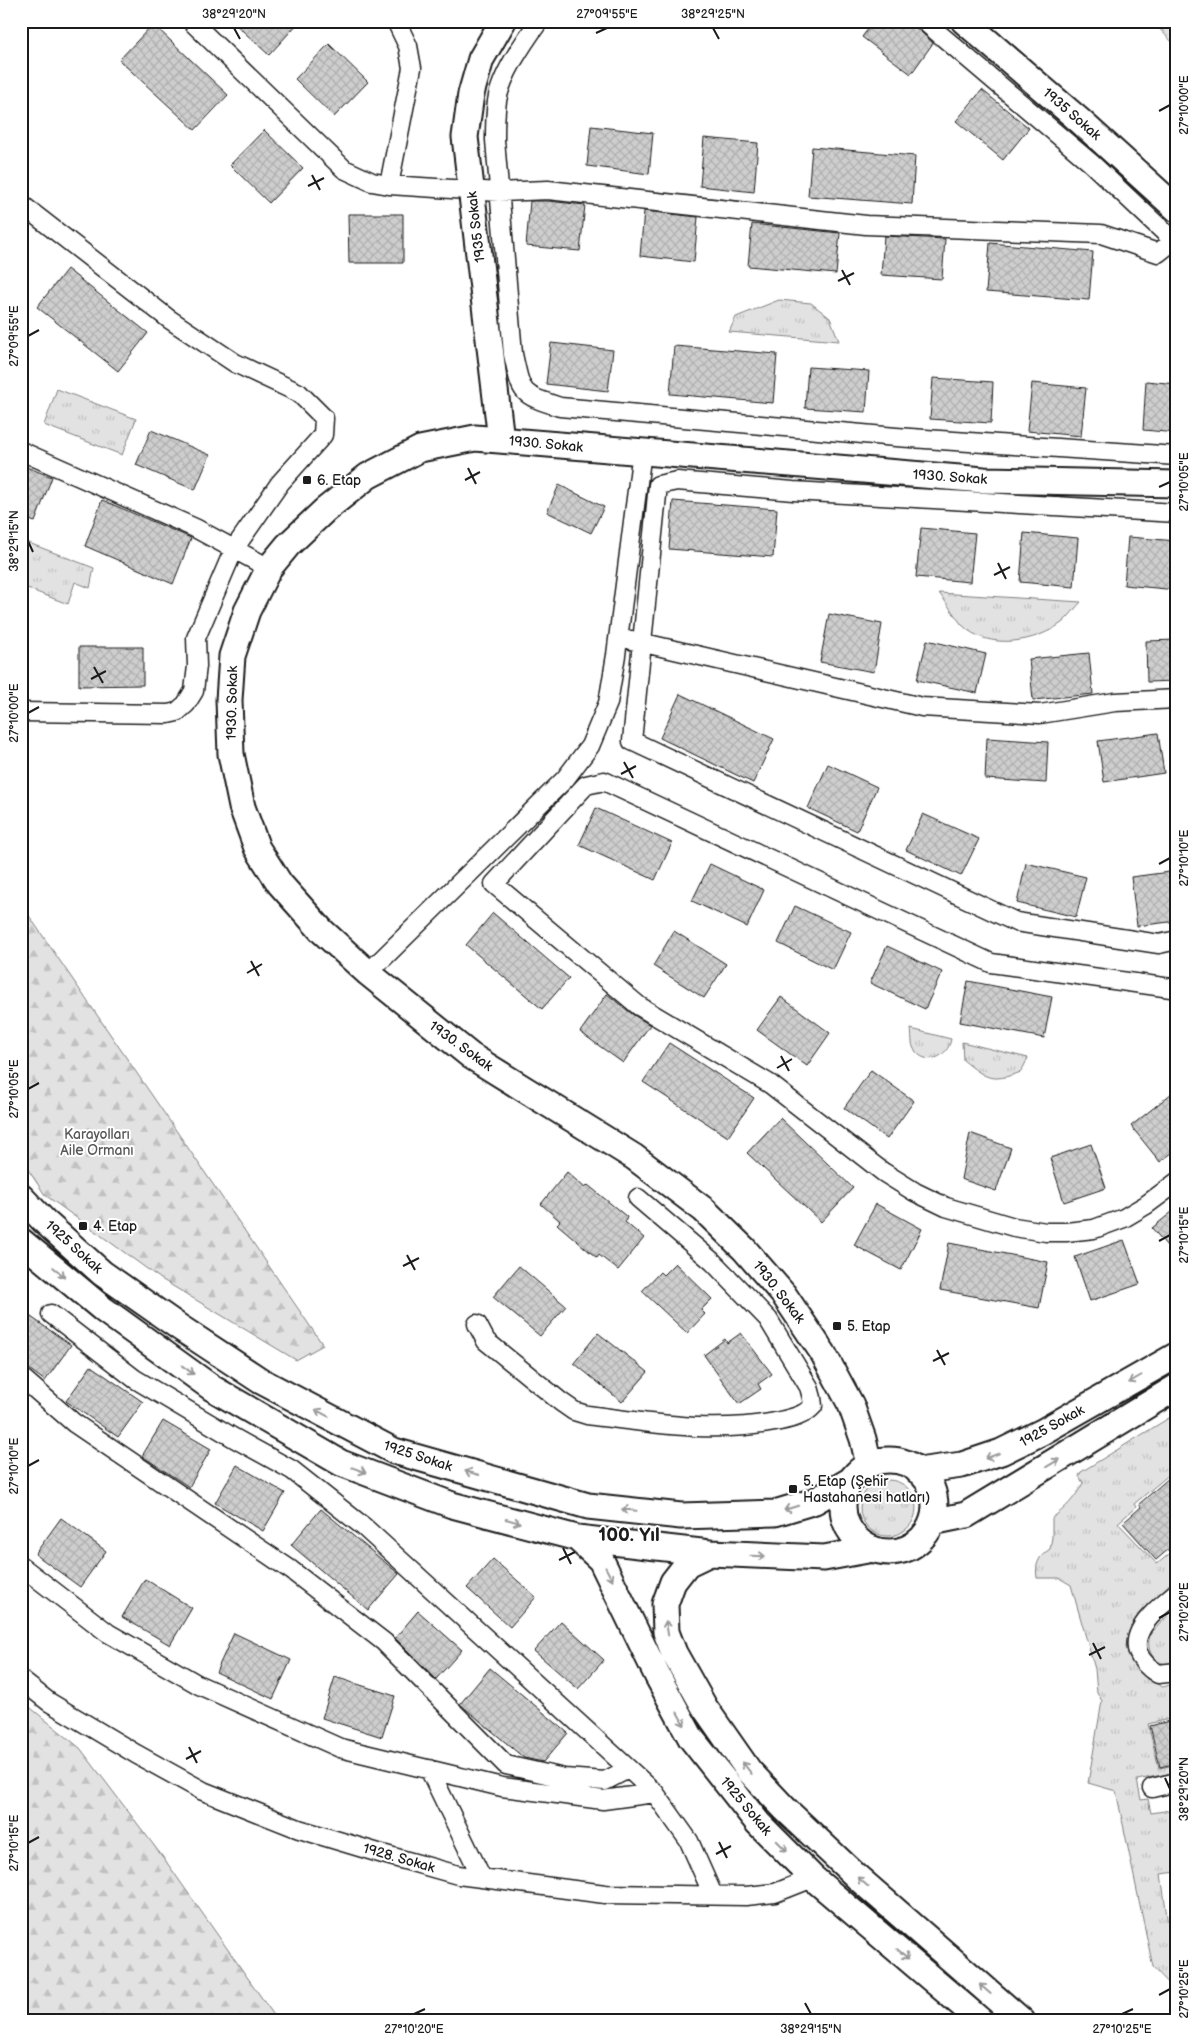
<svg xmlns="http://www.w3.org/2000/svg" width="1198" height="2042" font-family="'Balsamiq Sans',sans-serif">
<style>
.grass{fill:url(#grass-tufts);stroke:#7f7f7f}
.forest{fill:url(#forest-firs);stroke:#7f7f7f}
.building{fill:url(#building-cross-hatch);stroke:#1c1c1c}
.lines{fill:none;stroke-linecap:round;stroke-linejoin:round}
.street-casing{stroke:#1c1c1c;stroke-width:21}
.secondary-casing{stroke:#1c1c1c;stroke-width:29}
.street{stroke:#fff;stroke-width:18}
.secondary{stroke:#fff;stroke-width:25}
.oneway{stroke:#999}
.ticks{fill:none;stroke:#1c1c1c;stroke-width:2}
.poi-dot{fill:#1c1c1c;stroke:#fff;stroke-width:2}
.labels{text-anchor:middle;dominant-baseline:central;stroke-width:4;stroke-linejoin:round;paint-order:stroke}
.street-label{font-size:14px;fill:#1c1c1c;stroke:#fff}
.poi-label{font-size:14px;fill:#1c1c1c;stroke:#fff;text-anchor:start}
.park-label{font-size:14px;fill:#575757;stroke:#fff}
.district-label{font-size:19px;font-weight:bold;fill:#1c1c1c;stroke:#fff}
.neatline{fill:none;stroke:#1c1c1c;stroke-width:2}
.ticks-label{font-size:12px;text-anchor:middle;fill:#1c1c1c}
</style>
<defs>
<pattern id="grass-tufts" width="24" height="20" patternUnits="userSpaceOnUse" patternTransform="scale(1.25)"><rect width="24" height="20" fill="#e2e2e2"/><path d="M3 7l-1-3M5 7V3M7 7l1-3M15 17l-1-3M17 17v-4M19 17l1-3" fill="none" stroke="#c1c1c1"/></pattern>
<pattern id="forest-firs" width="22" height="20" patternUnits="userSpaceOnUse" patternTransform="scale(1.25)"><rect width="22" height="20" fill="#e2e2e2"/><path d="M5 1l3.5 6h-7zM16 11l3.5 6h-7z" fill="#c1c1c1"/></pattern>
<pattern id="building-cross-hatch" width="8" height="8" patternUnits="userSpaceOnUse" patternTransform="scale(1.25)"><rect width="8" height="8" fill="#cecece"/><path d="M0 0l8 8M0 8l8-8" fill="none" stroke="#b0b0b0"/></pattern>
</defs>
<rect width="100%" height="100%" fill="#fff"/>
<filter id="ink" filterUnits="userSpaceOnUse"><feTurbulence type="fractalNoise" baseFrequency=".02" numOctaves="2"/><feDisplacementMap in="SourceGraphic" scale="10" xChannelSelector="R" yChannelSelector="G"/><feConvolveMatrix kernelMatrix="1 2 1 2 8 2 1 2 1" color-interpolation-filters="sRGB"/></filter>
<g filter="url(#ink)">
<path class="grass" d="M779,300L811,303L830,318L839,341L729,332L736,317Z
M57,389L136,419L122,455L44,425Z
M21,540L94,568L90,588L75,582L68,604L31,590L21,584Z
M939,593L1081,602C1075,608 1070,616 1063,622C1036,643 988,651 962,625C954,615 947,603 939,593Z
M911,1029L951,1039C948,1058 925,1067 914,1049C911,1044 912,1035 911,1029Z
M962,1042L1028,1058L1021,1072C991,1083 987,1079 963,1060Z
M1177,1413V1468L1134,1504L1136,1507L1118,1523L1157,1564L1174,1550L1177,1553V1577L1138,1614L1129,1633L1126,1646L1129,1658L1147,1679L1163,1687L1177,1683V1717L1148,1724L1159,1768L1170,1766L1172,1769L1177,1768V1772L1137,1780L1141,1800L1148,1799L1151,1813L1177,1809V1872L1161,1874L1168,1924L1177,1923V1992L1153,1967L1116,1791L1088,1783L1102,1701L1097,1692L1095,1669L1071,1585L1059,1578H1037C1035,1564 1038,1557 1050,1549L1052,1537V1518C1066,1508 1075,1498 1083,1483L1079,1476L1081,1472Z
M860 1508a28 28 0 1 1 56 0a28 28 0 1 1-56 0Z
M1177,1606V1662C1157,1670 1143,1651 1151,1633Z"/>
<path class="forest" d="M1152,21H1177V47Z
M21,904L323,1345L296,1360L161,1279L45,1195L21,1159Z
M21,1700L80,1748L165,1860L278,2021H21Z"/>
<path class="building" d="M232,21H300L269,55Z
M874,21H909L933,43L911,74L862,37Z
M153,24L228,95L195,130L119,60Z
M329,44L368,82L334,117L295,79Z
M982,90L1029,128L1003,160L956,121Z
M591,126L653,133L649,174L587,166Z
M264,130L303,168L269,203L230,165Z
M704,138L758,143L754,192L700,186Z
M812,147L915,156L912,204L808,196Z
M530,201H548L585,205L580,251L526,246Z
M644,211L698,217L694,262L640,256Z
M348,214H403V263H349Z
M752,224L840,233L836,274L748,266Z
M884,236L945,239L942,279L881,275Z
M990,243L1093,252L1089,300L986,292Z
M67,269L148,333L118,371L37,307Z
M551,343L613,350L608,391L546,384Z
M674,346L777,354L773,403L670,394Z
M808,367L869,371L866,412L805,408Z
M933,378L993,382L991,423L930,419Z
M1146,381L1177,384V433L1143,430Z
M1032,383L1086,388L1081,436L1027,431Z
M151,430L210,455L195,490L136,465Z
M21,465L52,477L35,522L21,517Z
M559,485L604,507L591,533L547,512Z
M102,500L191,538L173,584L85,546Z
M673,501L777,509L773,557L669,549Z
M921,528L975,533L970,582L916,577Z
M1024,533L1078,538L1074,587L1020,582Z
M1128,537L1177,541V590L1124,585Z
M829,614L882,624L874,672L820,662Z
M927,640L986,654L977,693L917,680Z
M1177,640V681L1147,682L1146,641Z
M79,647H143V685L79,686Z
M1089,653L1093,694L1033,700L1029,659Z
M680,694L774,739L753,783L660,738Z
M1158,733L1164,773L1104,782L1098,741Z
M987,738L1048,742L1046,783L985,779Z
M828,764L877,787L857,831L808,808Z
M596,808L672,843L655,880L579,845Z
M923,814L979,839L961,876L906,850Z
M1026,863L1086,877L1076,917L1017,903Z
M710,864L764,890L747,927L692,901Z
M1177,871V921L1137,926L1131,877Z
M795,906L851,932L833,970L778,943Z
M493,913L569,978L542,1009L466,945Z
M674,931L726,964L704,998L653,966Z
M887,946L942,972L925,1009L870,983Z
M968,981L1052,997L1044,1038L960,1022Z
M607,994L632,1014L650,1025L623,1063L580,1032Z
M781,997L830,1033L807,1066L757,1030Z
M669,1043L754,1098L728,1137L643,1082Z
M871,1070L914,1101L887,1139L844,1108Z
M1177,1089V1149L1160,1162L1131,1126Z
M780,1118L853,1188L821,1222L747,1153Z
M970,1133L1011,1148L996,1191L961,1179Z
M1091,1144L1106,1188L1064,1202L1050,1158Z
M567,1172L585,1188L588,1185L627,1217L625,1222L644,1238L618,1270L599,1255L597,1258L557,1224L560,1221L541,1204Z
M876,1204L922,1229L901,1270L854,1245Z
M1177,1208V1258L1152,1228Z
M1124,1240L1140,1284L1090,1301L1075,1257Z
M949,1243L1048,1262L1039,1308L940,1290Z
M675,1263L712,1299L701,1310L705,1314L687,1333L642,1291L660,1272L663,1275Z
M519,1266L566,1306L540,1336L493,1297Z
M21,1310L71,1345L45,1381L21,1363Z
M598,1333L648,1372L622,1402L574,1363Z
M741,1333L772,1374L758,1384L761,1389L739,1404L704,1355L725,1339L727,1343Z
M91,1366L143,1402L118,1437L66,1401Z
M163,1421L211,1449L189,1487L142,1456Z
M237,1465L285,1493L263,1531L215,1503Z
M1177,1471V1542L1156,1560L1123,1523L1141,1507L1139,1504Z
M321,1509L399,1574L368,1610L291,1545Z
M61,1518L106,1551L80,1587L35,1554Z
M493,1559L536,1597L510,1627L467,1588Z
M145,1579L192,1608L170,1645L122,1617Z
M418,1611L462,1650L436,1679L395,1638Z
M561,1621L604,1660L578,1689L534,1651Z
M234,1633L291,1660L273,1699L216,1672Z
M490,1668L568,1733L543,1762L524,1758L460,1704Z
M335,1677L395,1696L382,1737L322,1718Z
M1177,1719V1763L1160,1767L1150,1726Z"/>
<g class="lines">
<g class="street-casing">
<path id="street" d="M191,21L344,169L372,182L389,185L499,192L548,190L866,225L1101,234L1158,253L1177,238
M539,21C524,42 501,75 497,101C495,114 495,127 495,140L513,354C522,395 520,394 560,407L896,437L1177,456
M924,21L1091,163L1177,244
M389,185L412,68L408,46L396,21
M21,204L169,319L235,363L299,393L324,418L323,435L280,483L234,549L196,638L197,666L194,691L186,704L177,712L168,714L21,712
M21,451L195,528L269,568
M1177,513L793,491L677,481L658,485L632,741L1016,922L1159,944L1177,940
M631,640L922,707L1040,714L1115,702L1177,699
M368,973L565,779L590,746L608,703L616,655L642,451
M1177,986L1171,988L991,963L604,781L586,785L494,884L639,1006L770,1084L883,1172L915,1192L946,1207L1014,1227L1046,1232H1066L1094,1229L1124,1218L1146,1205L1177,1182
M51,1314L135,1379L234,1438L292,1470L364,1527L655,1793L689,1841L713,1895
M477,1324L486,1341L561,1402L574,1411L587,1415C650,1423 712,1434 775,1422C788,1419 803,1417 813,1406L812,1398L809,1387L768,1319L713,1262L638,1198
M21,1377L74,1423L291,1570L384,1642L506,1765L564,1778L605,1781L628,1769
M21,1566L108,1633L199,1685L340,1748L502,1787L603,1800L655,1793
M1177,1592C1149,1615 1113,1645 1158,1674L1177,1672
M21,1680L49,1702L136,1754L203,1791L299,1829L379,1853L458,1875L605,1894L746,1896L775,1893L813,1878
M429,1769L482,1878
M1152,1788L1177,1782"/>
</g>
<g class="secondary-casing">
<path id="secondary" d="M964,21L1080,121L1177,209
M501,440L465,137L471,94L481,59L503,21
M21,1197L44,1221L102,1273L179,1327L261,1381L394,1451L588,1506L681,1516L775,1513L815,1501L851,1480
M21,1241L104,1310L212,1388L341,1463L452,1505L577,1538L710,1553L824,1558L873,1549
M843 1506a46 46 0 1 1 92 0a46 46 0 1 1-92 0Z
M869,1465L863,1439L851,1405L823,1353L784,1295L744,1249L704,1210L634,1157L471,1056L368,973L322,931L280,884L257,848L242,807L231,754L229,700L232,656L247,611L269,568L288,545L325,510L368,476L420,449L475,438L984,480L1177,484
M918,1471L962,1465L1001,1452L1042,1432L1177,1355
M932,1522L966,1515L1177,1387
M577,1538L601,1560L657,1675L691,1738L758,1823L813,1878L981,2021
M710,1553L687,1564L673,1582L665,1604L666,1632L674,1653L705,1708L749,1771L785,1809L857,1877L1022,2021"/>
</g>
<use href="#street" class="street"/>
<use href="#secondary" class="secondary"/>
</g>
<defs><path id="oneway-shaft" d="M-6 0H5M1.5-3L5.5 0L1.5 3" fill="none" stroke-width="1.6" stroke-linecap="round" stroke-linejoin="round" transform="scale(1.25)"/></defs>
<g class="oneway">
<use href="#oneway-shaft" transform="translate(59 1272) rotate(40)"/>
<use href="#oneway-shaft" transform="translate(188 1370) rotate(36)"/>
<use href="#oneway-shaft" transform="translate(1135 1379) rotate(150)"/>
<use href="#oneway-shaft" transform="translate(322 1413) rotate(-152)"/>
<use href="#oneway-shaft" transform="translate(992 1456) rotate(159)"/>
<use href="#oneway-shaft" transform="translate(1053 1463) rotate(-31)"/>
<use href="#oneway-shaft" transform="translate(359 1470) rotate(21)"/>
<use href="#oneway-shaft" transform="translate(472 1473) rotate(-164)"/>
<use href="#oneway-shaft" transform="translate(791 1508) rotate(163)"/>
<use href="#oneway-shaft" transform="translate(629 1510) rotate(-174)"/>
<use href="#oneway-shaft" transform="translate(513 1521) rotate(15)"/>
<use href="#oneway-shaft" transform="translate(758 1556) rotate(2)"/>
<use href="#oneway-shaft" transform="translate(609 1574) rotate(62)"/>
<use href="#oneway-shaft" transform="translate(667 1628) rotate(-99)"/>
<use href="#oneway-shaft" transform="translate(681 1719) rotate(61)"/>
<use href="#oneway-shaft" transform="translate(747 1768) rotate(-128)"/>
<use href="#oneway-shaft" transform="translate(782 1846) rotate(45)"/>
<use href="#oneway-shaft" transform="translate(863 1882) rotate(-139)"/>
<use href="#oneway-shaft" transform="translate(903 1954) rotate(40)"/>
<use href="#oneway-shaft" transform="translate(985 1989) rotate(-139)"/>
</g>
</g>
<path class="ticks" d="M234,28L240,39M713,28L719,39M596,33L607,28M1159,111L1170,105M312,175L320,190M308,186L324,178M842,270L850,285M838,281L854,273M28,336L39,330M468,468L476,484M465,480L480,472M1159,487L1170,482M28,541L33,552M998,563L1006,579M994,575L1010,567M94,667L103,683M91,679L106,671M28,713L39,707M624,762L633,778M621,774L636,766M1159,864L1170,858M251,961L259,976M247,973L262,964M781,1056L789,1071M777,1068L792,1059M28,1089L39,1083M1159,1241L1170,1235M407,1255L415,1270M403,1266L419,1258M937,1350L945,1365M933,1361L949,1353M28,1466L39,1460M563,1548L571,1564M559,1560L575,1552M1159,1618L1170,1612M1093,1643L1101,1659M1089,1655L1105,1647M189,1747L197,1763M186,1759L201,1751M1165,1778L1170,1789M719,1842L727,1858M28,1843L39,1837M716,1854L731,1846M1159,1995L1170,1989M805,2003L811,2014M414,2014L425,2009M1122,2014L1133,2009"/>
<g class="poi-dot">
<rect x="302" y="475" width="10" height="10" rx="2.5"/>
<rect x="78" y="1221" width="10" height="10" rx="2.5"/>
<rect x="832" y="1321" width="10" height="10" rx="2.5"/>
<rect x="788" y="1484" width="10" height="10" rx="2.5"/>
</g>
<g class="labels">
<g class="street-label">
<text transform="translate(1072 114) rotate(41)">1935 Sokak</text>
<text transform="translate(476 227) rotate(-97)">1935 Sokak</text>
<text transform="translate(546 444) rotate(5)">1930. Sokak</text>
<text transform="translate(950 477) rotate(4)">1930. Sokak</text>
<text transform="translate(232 703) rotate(-89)">1930. Sokak</text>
<text transform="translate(461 1046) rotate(36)">1930. Sokak</text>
<text transform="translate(74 1247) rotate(42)">1925 Sokak</text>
<text transform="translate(779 1292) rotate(52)">1930. Sokak</text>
<text transform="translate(1052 1426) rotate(-29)">1925 Sokak</text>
<text transform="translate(418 1456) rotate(18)">1925 Sokak</text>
<text transform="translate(746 1806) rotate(50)">1925 Sokak</text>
<text transform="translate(399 1858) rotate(16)">1928. Sokak</text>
</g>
<g class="poi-label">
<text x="317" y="480">6. Etap</text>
<text x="93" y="1226">4. Etap</text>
<text x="847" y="1326">5. Etap</text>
<text x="803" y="1481">5. Etap (Şehir<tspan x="803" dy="16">Hastahanesi hatları)</tspan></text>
</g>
<g class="park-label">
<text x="97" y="1134">Karayolları<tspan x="97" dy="16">Aile Ormanı</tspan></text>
</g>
<g class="district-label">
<text x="629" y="1535">100. Yıl</text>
</g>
</g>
<rect width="1198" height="2042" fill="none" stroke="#fff" stroke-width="55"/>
<rect x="28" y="28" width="1142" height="1986" class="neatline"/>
<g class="ticks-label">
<text x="234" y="18">38°29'20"N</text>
<text x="607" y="18">27°09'55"E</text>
<text x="713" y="18">38°29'25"N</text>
<text transform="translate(1184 105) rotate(-90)" y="4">27°10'00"E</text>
<text transform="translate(14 336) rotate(-90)" y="4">27°09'55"E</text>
<text transform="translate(1184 482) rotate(-90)" y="4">27°10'05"E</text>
<text transform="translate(14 541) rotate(-90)" y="4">38°29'15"N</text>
<text transform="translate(14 713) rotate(-90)" y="4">27°10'00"E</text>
<text transform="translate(1184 858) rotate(-90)" y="4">27°10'10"E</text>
<text transform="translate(14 1089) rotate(-90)" y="4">27°10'05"E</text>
<text transform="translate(1184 1235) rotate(-90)" y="4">27°10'15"E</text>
<text transform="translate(14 1466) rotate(-90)" y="4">27°10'10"E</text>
<text transform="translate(1184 1612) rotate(-90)" y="4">27°10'20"E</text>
<text transform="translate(1184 1789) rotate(-90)" y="4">38°29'20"N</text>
<text transform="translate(14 1843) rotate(-90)" y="4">27°10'15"E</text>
<text transform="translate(1184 1989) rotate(-90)" y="4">27°10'25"E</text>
<text x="414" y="2033">27°10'20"E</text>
<text x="811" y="2033">38°29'15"N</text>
<text x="1122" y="2033">27°10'25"E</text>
</g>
</svg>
